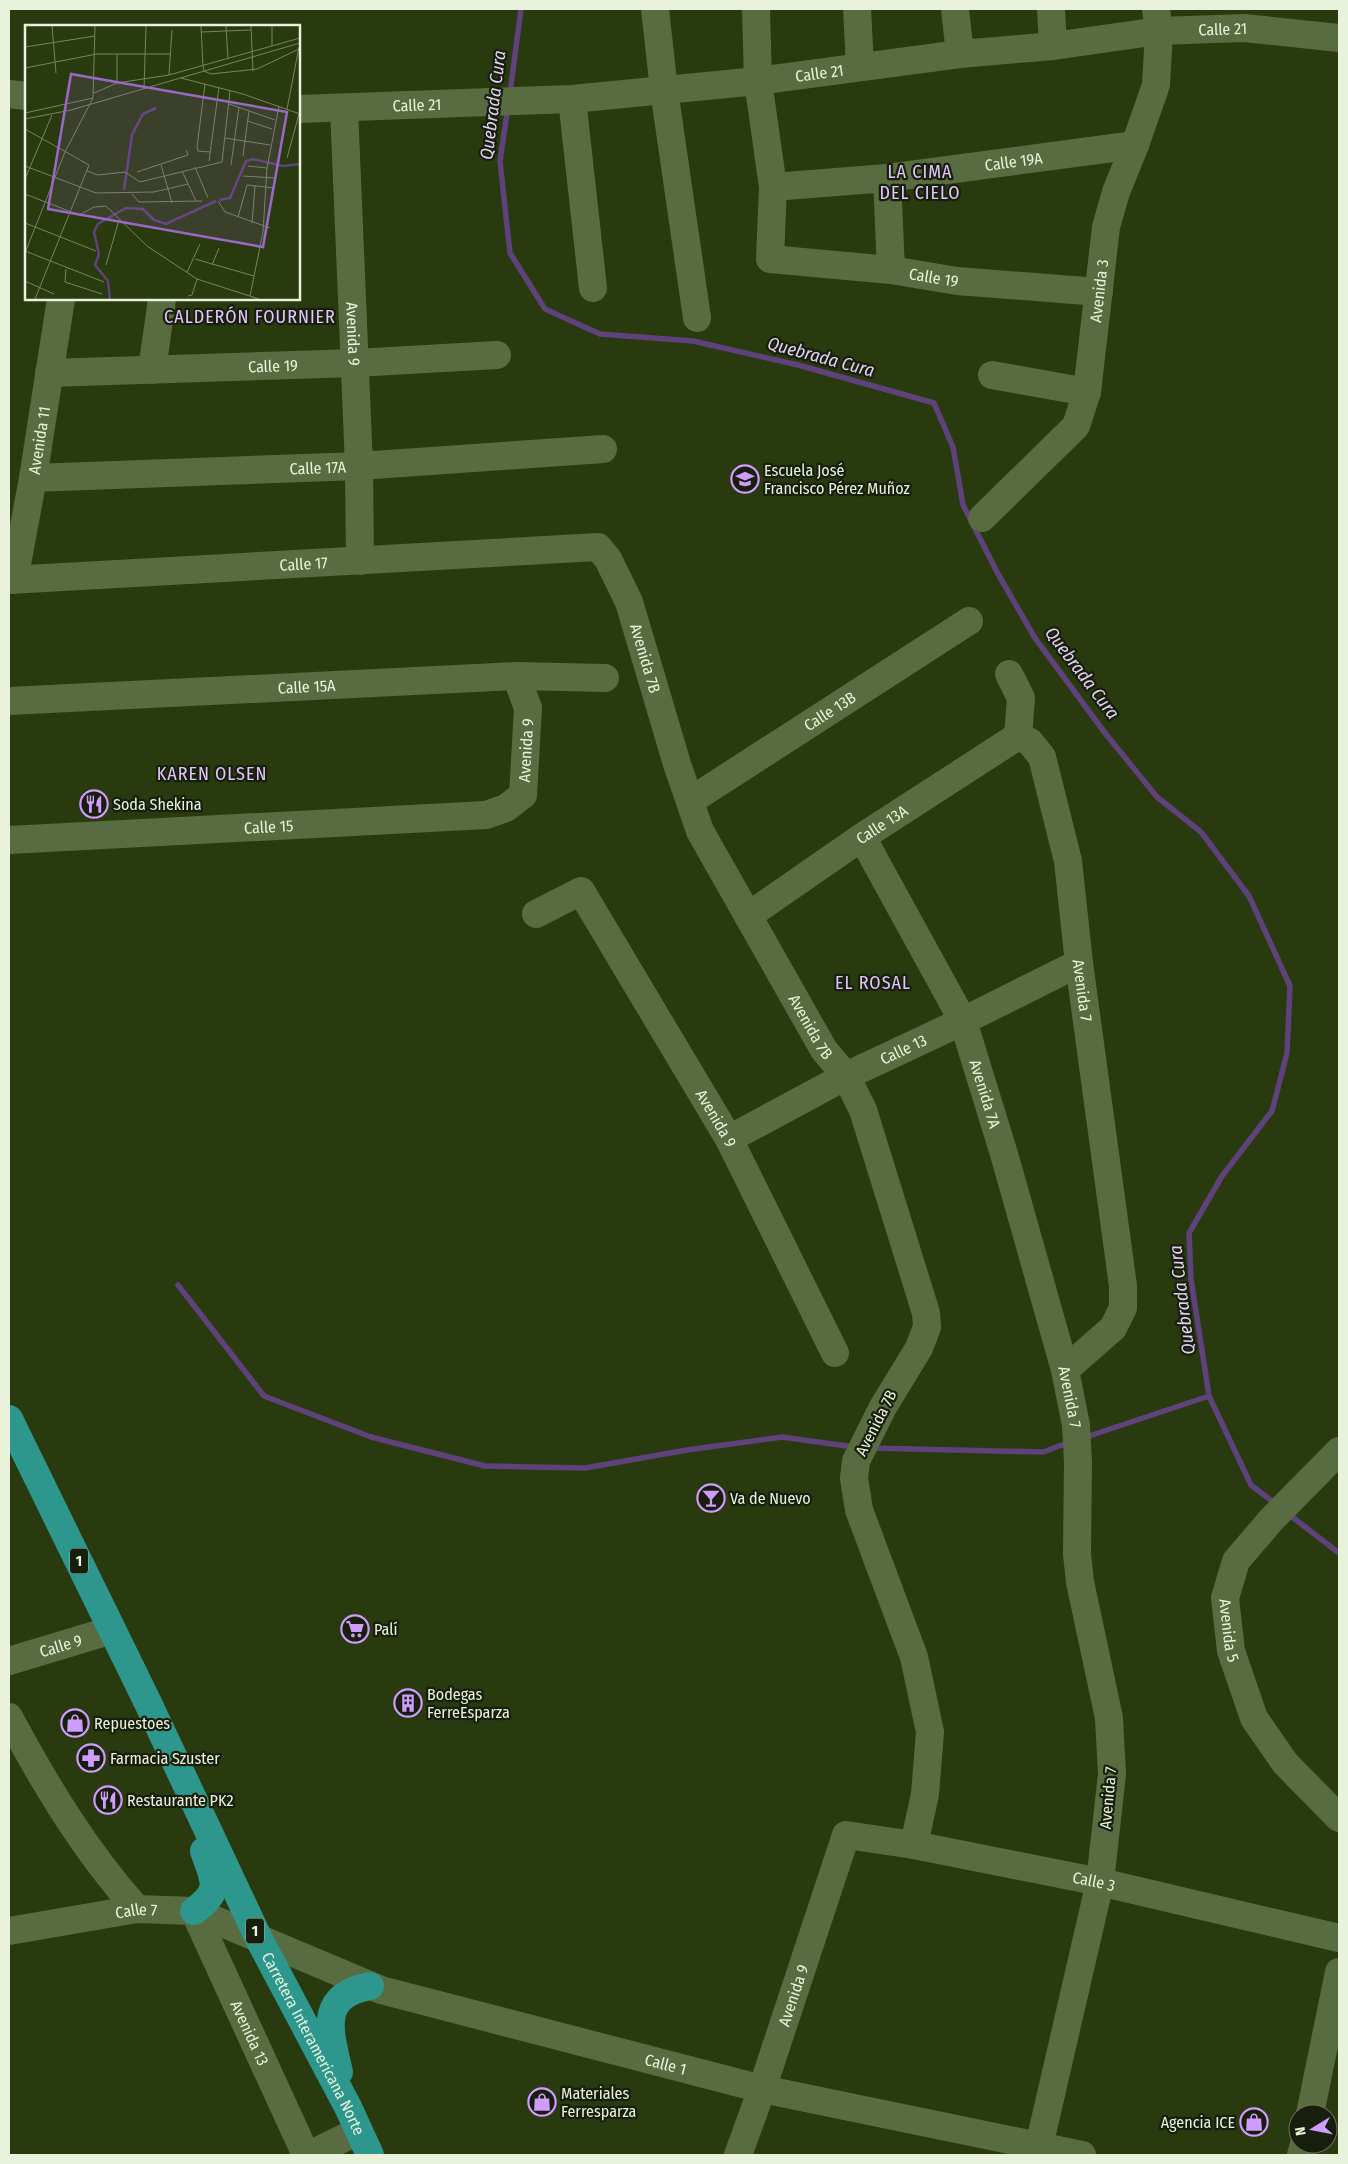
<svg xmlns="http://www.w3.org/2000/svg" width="1348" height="2164" font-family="'Fira Sans Condensed',sans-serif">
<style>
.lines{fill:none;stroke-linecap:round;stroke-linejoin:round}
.stream{stroke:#5f427b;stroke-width:5.5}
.minor{stroke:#596b40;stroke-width:28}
.highway{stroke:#2d978e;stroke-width:28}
.labels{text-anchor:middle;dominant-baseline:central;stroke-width:4.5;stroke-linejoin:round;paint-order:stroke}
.shield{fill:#171e0c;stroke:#aab39d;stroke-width:1}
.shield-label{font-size:15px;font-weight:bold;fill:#e9f3db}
.street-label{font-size:16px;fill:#e9f3db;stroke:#171e0c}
.poi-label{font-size:16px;fill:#e9f3db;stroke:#171e0c;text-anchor:start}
.water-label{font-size:18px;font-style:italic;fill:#e3d2f5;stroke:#171e0c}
.neighbourhood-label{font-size:18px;letter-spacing:1px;fill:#e1c6fd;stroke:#171e0c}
.inset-river{fill:none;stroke:#5f427b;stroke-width:2.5}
.inset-road{fill:none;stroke:#768461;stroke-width:1}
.view{fill:#9c68c7;fill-opacity:0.15;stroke:#9c68c7;stroke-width:2.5}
.inset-edge{fill:none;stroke:#e9f3db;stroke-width:2.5}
</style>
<rect width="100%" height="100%" fill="#2a3a0f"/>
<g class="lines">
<path class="stream" d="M510,93L521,9
M508,107L500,161L510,253L545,309L600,334L693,341L798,365L934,403L953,447L963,505L998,574L1035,638L1105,733L1157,797L1201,832L1249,896L1290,986L1287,1053L1272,1111L1222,1176L1189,1233L1191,1279L1209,1396L1251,1485L1276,1504
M178,1285L264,1396L371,1437L485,1466L585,1468L687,1450L782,1437L854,1447
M1083,1438L1209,1396
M870,1448L1043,1452L1070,1442
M1287,1513L1339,1553"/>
<g class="minor">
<path d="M655,9L664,90L697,318"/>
<path id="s1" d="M756,9L758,81L773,187L770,259L891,270L957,281L1099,292"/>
<path d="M857,9L860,67"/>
<path d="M955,9L960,54"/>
<path d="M1051,9L1053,46"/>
<path d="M9,94L26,96"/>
<path d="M572,99L593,288"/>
<path id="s2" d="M344,108L359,466L360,561"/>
<path id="s3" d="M299,109L572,99L758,81L960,54L1053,46L1159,31L1244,28L1339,38"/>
<path d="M887,178L891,270"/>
<path id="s4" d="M773,187L887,178L1135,145"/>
<path d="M152,370L162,299"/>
<path id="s5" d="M49,373L355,363L497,355"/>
<path d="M992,375L1087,392"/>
<path id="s6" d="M33,478L359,466L603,449"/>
<path id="s7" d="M982,518L1076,426L1087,392L1106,227L1116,192L1135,145L1156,85L1159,31L1156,9"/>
<path id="s8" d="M9,580L598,547L608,559L629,602L677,764L700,831L824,1050L846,1076L863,1110L926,1313L927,1327L919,1348L883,1407L856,1461L854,1478L859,1510L914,1657L930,1732L925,1794L914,1845"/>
<path id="s9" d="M14,580L33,478L61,299"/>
<path d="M1009,674L1021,698L1018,736"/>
<path id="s10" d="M9,701L516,676L605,678"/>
<path id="s11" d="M1018,736L1030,742L1042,757L1068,861L1079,963L1123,1286V1308L1113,1328L1065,1370"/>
<path id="s12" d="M690,801L969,621"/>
<path id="s13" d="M862,837L963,1021L1004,1154L1065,1370L1076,1425L1078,1462L1077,1554L1080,1582L1109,1718L1112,1774L1100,1882L1037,2155"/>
<path id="s14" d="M9,840L486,815L506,808L523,795L528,708L516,676"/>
<path id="s15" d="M536,914L581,891L729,1139L835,1353"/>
<path id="s16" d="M748,916L862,837L1018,736"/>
<path id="s17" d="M729,1139L846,1076L963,1021L1079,963"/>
<path id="s18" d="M1339,1451L1271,1520L1236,1561L1225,1598L1231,1651L1254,1718L1285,1763L1339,1818"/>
<path id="s19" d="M9,1661L112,1630"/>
<path d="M9,1717C46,1786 85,1851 137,1909"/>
<path id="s20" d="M194,1911L306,2155"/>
<path id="s21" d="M9,1931L137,1909L194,1911L381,1990L762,2089L1082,2155"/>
<path d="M1310,2114L1339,1972"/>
<path d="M309,2155L358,2131"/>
<path id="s22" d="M738,2155L762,2089L846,1835L914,1845L1100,1882L1339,1938"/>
<path d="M1301,2155L1304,2144"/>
</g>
<g class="highway">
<path id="s23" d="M9,1419L148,1703L259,1939L348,2107L370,2155"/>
<path d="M194,1911C222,1890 215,1882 204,1851"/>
<path d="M339,2072C330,2032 317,1996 370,1986"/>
</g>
</g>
<defs>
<g id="school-ring" transform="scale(1.4375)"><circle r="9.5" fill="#171e0c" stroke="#d09dff" stroke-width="1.5"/><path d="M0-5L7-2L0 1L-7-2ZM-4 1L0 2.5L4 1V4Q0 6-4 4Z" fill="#d09dff"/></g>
<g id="restaurant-ring" transform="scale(1.4375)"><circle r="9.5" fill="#171e0c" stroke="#d09dff" stroke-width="1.5"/><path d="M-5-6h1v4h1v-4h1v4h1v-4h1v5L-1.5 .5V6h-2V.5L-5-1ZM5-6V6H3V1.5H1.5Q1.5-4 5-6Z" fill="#d09dff"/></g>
<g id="bar-ring" transform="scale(1.4375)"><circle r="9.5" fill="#171e0c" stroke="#d09dff" stroke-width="1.5"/><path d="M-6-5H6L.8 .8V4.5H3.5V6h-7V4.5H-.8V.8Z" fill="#d09dff"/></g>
<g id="supermarket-ring" transform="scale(1.4375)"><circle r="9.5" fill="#171e0c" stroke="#d09dff" stroke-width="1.5"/><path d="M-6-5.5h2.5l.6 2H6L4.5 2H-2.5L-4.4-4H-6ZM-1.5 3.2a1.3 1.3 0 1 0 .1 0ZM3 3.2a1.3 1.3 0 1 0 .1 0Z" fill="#d09dff"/></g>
<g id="building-ring" transform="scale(1.4375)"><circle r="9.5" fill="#171e0c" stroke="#d09dff" stroke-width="1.5"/><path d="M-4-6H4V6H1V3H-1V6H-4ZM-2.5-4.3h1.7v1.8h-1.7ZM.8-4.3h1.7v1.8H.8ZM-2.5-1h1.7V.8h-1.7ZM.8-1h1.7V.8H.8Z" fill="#d09dff"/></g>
<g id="shop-ring" transform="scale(1.4375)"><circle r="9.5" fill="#171e0c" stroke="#d09dff" stroke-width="1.5"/><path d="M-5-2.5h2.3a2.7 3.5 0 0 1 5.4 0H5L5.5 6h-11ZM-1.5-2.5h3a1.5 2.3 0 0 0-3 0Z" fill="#d09dff"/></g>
<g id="pharmacy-ring" transform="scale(1.4375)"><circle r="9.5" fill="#171e0c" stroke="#d09dff" stroke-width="1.5"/><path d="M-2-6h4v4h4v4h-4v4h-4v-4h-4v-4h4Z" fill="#d09dff"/></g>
</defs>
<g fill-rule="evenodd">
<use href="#school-ring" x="745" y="479"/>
<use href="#restaurant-ring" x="94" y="804"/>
<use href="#bar-ring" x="711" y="1498"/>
<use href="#supermarket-ring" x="355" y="1629"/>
<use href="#building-ring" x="408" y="1703"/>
<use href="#shop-ring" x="75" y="1723"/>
<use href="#pharmacy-ring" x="91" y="1758"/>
<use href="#restaurant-ring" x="108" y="1800"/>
<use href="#shop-ring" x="542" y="2102"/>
<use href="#shop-ring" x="1254" y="2122"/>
</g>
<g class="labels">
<g class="shield">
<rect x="70" y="1548.5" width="18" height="25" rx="4"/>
<rect x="246" y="1918.5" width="18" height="25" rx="4"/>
</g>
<g class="shield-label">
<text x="79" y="1561">1</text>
<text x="255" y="1931">1</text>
</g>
<g class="street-label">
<text stroke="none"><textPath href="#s3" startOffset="928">Calle 21</textPath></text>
<text stroke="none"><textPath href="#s3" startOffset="522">Calle 21</textPath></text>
<text stroke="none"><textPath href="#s3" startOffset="118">Calle 21</textPath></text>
<text stroke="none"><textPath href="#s4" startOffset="242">Calle 19A</textPath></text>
<text stroke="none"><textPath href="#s1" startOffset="416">Calle 19</textPath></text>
<text stroke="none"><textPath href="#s7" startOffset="269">Avenida 3</textPath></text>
<text stroke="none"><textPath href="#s2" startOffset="226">Avenida 9</textPath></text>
<text stroke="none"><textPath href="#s5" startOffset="224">Calle 19</textPath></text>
<text stroke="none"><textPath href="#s9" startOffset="142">Avenida 11</textPath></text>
<text stroke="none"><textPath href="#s6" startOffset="285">Calle 17A</textPath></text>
<text stroke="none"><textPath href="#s8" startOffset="295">Calle 17</textPath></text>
<text stroke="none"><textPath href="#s8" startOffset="712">Avenida 7B</textPath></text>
<text stroke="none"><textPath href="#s10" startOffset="298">Calle 15A</textPath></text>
<text stroke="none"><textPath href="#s12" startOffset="166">Calle 13B</textPath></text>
<text stroke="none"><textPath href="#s14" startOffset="565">Avenida 9</textPath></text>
<text stroke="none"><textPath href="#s16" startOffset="162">Calle 13A</textPath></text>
<text stroke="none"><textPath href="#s14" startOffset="260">Calle 15</textPath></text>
<text stroke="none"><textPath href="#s11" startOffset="270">Avenida 7</textPath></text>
<text stroke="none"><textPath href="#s8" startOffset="1118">Avenida 7B</textPath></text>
<text stroke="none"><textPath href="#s17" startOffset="196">Calle 13</textPath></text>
<text stroke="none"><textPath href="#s13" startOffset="286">Avenida 7A</textPath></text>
<text stroke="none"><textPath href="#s15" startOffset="315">Avenida 9</textPath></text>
<text stroke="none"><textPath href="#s13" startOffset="601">Avenida 7</textPath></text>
<text transform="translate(876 1423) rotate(-63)">Avenida 7B</text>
<text stroke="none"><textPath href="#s18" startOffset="222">Avenida 5</textPath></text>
<text stroke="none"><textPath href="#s19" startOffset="54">Calle 9</textPath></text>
<text transform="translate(1108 1798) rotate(-85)">Avenida 7</text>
<text stroke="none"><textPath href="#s22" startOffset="590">Calle 3</textPath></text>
<text stroke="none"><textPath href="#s21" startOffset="129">Calle 7</textPath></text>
<text stroke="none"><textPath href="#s22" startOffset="169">Avenida 9</textPath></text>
<text stroke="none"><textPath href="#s20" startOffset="134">Avenida 13</textPath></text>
<text stroke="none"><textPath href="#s23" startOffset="695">Carretera Interamericana Norte</textPath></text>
<text stroke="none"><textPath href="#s21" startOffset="684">Calle 1</textPath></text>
</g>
<g class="poi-label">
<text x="764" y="470">Escuela José<tspan x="764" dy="18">Francisco Pérez Muñoz</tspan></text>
<text x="113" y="804">Soda Shekina</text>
<text x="730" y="1498">Va de Nuevo</text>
<text x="374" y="1629">Palí</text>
<text x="427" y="1694">Bodegas<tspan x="427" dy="18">FerreEsparza</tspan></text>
<text x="94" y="1723">Repuestoes</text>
<text x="110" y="1758">Farmacia Szuster</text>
<text x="127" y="1800">Restaurante PK2</text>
<text x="561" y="2093">Materiales<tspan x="561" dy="18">Ferresparza</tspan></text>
<text x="1235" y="2122" text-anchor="end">Agencia ICE</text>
</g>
<g class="water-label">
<text transform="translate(493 105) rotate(-83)">Quebrada Cura</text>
<text transform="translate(821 357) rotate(15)">Quebrada Cura</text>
<text transform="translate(1082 673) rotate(53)">Quebrada Cura</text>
<text transform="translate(1182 1300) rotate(-97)">Quebrada Cura</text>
</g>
<g class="neighbourhood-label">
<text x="920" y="172">LA CIMA<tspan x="920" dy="21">DEL CIELO</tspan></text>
<text x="250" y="317">CALDERÓN FOURNIER</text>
<text x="212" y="774">KAREN OLSEN</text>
<text x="873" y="983">EL ROSAL</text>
</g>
</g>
<g transform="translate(25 25)">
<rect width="275" height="275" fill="#2a3a0f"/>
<path class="inset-river" d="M99,165L107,110L118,89L131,83M194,175L205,173L221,136L228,134L258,141L275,139M85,274L83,256L70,240L74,229L69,207L73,199L101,183L118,184L129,195L141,199L191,176"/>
<path class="inset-road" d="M27,1L31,48M176,1L178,41L179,46L186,49L232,44L274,24M201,1L203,34M226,1L228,46M176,7L226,5M247,21V1M0,22L70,11M0,43L72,29H146M144,50L147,5M156,53L218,69L275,89M92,58V29M180,59L172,122L173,126L185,127M119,64L121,1M69,68L92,58L144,50L275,13M204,79L250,95M262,84L274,22M0,88L68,73M0,94L46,85L275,18M222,96L247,104M0,104L64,140L10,274M200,113L245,120M218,131L224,86M262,133L274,89M184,136L194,62M136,140L147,178M206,140L214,82M0,141L71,168L129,167L163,159M223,141L242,143M170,142L183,173M62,146L73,150L100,147L115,157L197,137L205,66M157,146L171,176M112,147L163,130L161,125M218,151L250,153M0,154L27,90M0,169L54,190L69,182L81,181L122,221L172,254L234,274M107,169L114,177L177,176M193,176L200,187L245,203M213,192L222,160L250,163M0,198L71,226M227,198L230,161M210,216L234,222M0,226L79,257M0,228L40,127L68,73L70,1M170,234L229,251M81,240L94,195M187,240L194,223M41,244L40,257L77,269M162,247L175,219M0,256L29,269M163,271L167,270L172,254M225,271L238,207L242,143L254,81"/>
<path class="view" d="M46,49L262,87L238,222L23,184Z"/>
<rect width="275" height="275" class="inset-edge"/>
</g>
<rect width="1348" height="2164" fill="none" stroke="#e9f3db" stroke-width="20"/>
<g transform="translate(1313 2129) rotate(260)"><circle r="24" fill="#171e0c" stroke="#6b735f"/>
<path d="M0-4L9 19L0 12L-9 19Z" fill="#d09dff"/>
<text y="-8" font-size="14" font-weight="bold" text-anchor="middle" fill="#e9f3db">N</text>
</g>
</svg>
